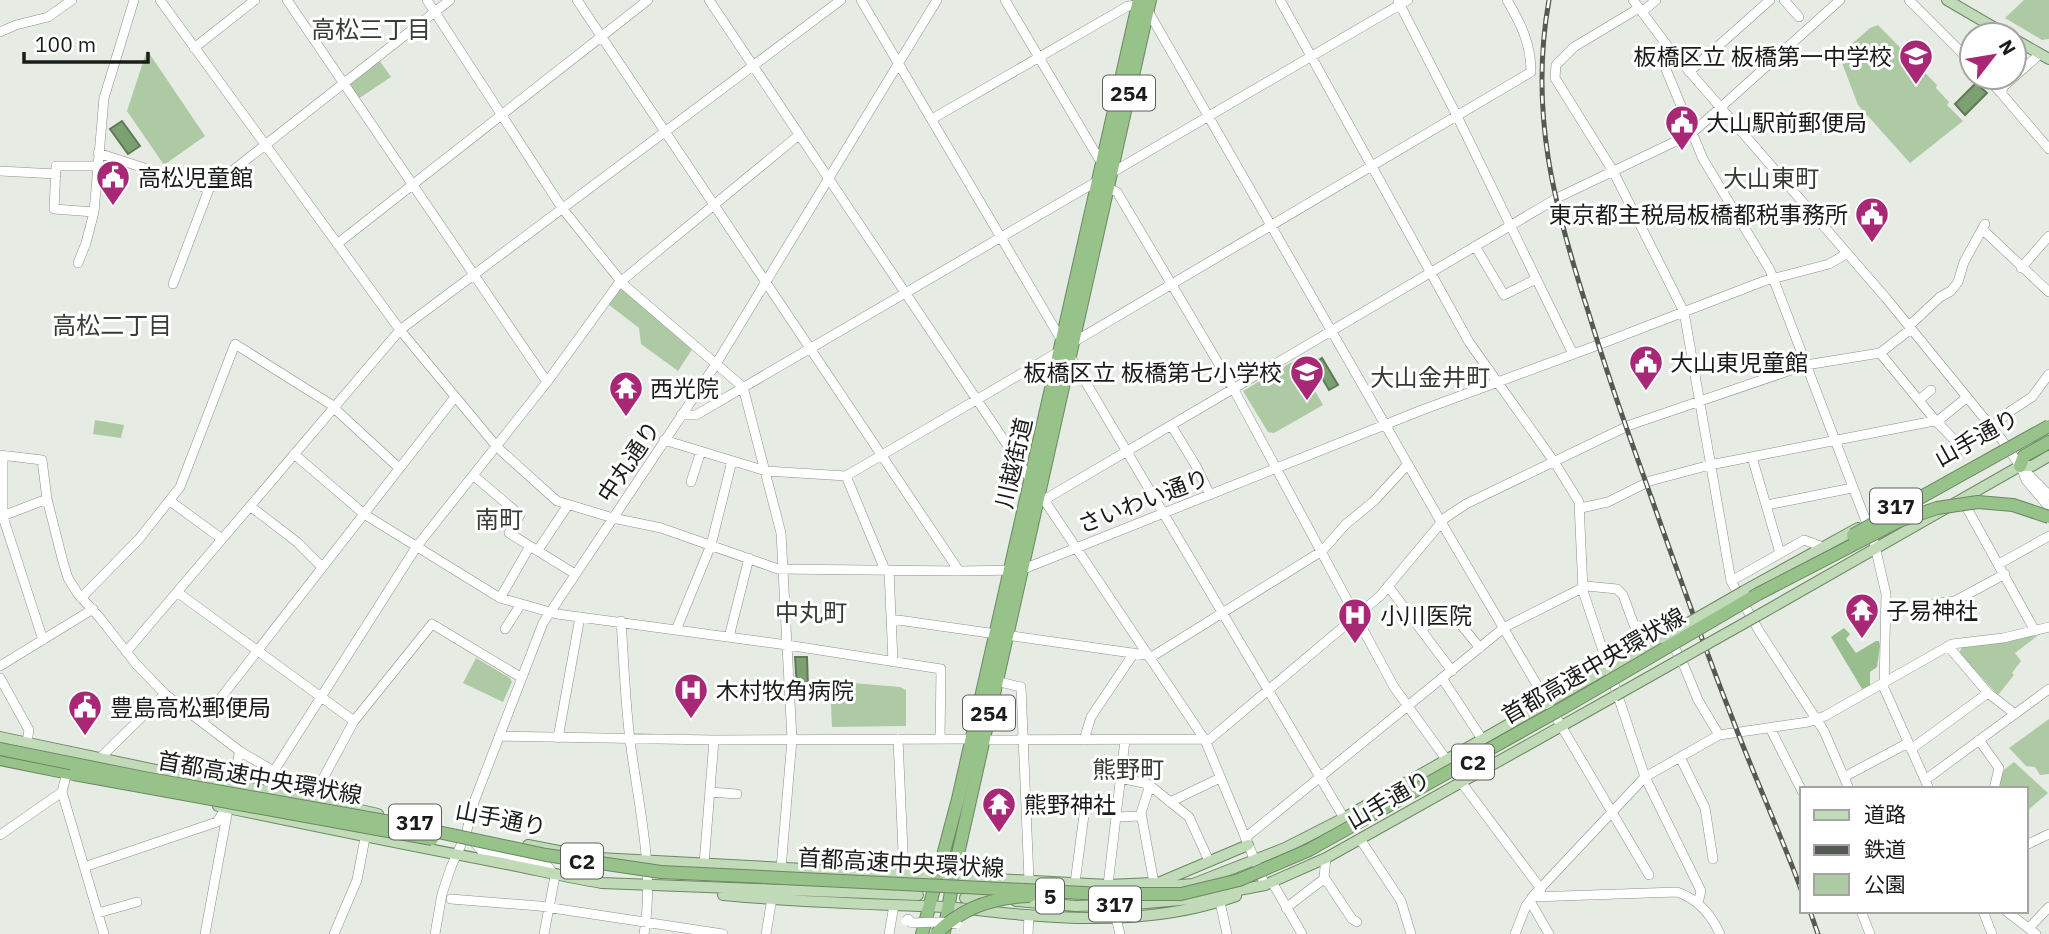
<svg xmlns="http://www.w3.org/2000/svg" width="2049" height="934" font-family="'IBM Plex Sans','Noto Sans JP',sans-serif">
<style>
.green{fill:#adcaa4}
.forest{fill:#99be8d}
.water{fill:#7ca171;stroke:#5e7957;stroke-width:2}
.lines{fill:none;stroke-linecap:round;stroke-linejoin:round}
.minor-casing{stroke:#8b918a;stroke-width:10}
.major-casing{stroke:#6b8862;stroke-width:12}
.highway-casing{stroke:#6b8862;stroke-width:14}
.minor{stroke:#fff;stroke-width:9}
.major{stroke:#c1dab8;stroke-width:10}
.highway{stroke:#97c289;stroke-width:12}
.rail-casing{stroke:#555954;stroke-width:5}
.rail{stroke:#fff;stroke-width:2.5;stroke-dasharray:8;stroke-linecap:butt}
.minor-bridge-casing{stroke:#8b918a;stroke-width:10;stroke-linecap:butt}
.major-bridge-casing{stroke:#6b8862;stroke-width:12;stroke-linecap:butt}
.highway-bridge-casing{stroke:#6b8862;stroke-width:14;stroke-linecap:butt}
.minor-bridge{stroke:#fff;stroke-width:9}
.major-bridge{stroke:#c1dab8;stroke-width:10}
.highway-bridge{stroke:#97c289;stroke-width:12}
.labels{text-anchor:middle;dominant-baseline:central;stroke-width:6;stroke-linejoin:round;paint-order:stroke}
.shield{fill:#fff;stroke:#5e605e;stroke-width:2}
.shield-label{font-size:21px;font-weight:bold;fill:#191c19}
.poi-label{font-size:23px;fill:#191c19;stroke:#fff;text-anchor:start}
.street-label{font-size:23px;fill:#191c19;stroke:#fff}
.neighbourhood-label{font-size:24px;fill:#373c35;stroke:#fff}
</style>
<rect width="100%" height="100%" fill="#e6ece4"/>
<path class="green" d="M2024,0H2049V39L2042,40L2005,18Z
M1878,25L1937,85L1936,88L1949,102L1947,105L1963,121L1910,163L1858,105L1839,55L1870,28Z
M147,50L205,136L164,165L127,111Z
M379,60L391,77L358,99L349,83Z
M621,287L693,348L678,371L641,344L639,328L608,304Z
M1297,359L1323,405L1274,433L1268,432L1243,391Z
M95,420L124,425L121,438L93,434Z
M2041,633L2015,653L2021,661L2012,673L2014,675L1998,695L1959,653L1962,647Z
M476,658L510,678L512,682L503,702L463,683Z
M830,681L900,687L906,690V726L832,727Z
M2049,719V774L2040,775L2035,767L2026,766L2009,748Z
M2014,762L2048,793L2026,812V789H2001L1998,782L2005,769Z"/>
<path class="forest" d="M1844,628L1850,634L1846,639L1856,653L1876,641H1879L1880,646L1877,667L1870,672V686L1862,689L1831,637Z"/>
<path class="water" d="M1976,83L1987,93L1965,115L1955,104Z
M122,121L140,146L128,154L110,129Z
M1322,358L1338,385L1329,390L1314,364Z
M795,657H807L808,687H797Z"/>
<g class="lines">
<g class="minor-casing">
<path id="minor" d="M160,0L400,330L497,447L557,501L613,518L661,528L778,569L959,571L1021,570L1422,410L1598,345L1764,281L1829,264L1846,254
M287,0L547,382
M427,0L562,208L624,285L743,387L781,533L792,739L781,869
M577,0L959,571
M709,0L1205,740L1265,885
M861,0L1062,341
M1005,0L1102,164
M1280,0L1469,342L1555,463L1579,502L1583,591L1645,777L1701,891L1698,903
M1633,0L1669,48L1886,298L2002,440L2020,466L2049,495
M1784,0L1799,17
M1909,0L1972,63
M1398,1L1457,116L1573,354
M1639,8L1574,47L1556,65L1555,78L1613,171L1684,312L1731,581L1759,631L1824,731L1849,789
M1642,12L1656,0
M0,32L16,25L48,17L72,0
M1667,46L1663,60L1665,67L1703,159L1770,270L1869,529
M194,48L255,0
M2040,54L2004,86L2001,93L2049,149
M1689,72L1770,0
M1986,77L2001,93
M932,119L1128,6L1138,5L1148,11L1441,522L1649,875
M98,153L209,189L450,0
M0,171L56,174
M1107,185L1108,188L1117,192L1233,388L1394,687L1446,759
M94,212L54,209L56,166H96
M1982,229L2049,292
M337,244L648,0
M1475,246L1504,295L1536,279
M78,263L86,243L94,212L104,98L134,0
M2021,268L2049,236
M173,284L209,189
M1909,326L1940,297L1951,291L1958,282L1964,262L1985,224
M1072,343L1531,72C1531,44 1521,24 1507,0
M1880,353L1935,420L1965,451
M1919,400L1931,390
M334,408L399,468
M681,415H696L1408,0
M1171,425L1196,466L1210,495
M1991,427L2012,410L2032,397L2049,374
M664,440L766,471L846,476L1060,351L1069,354L1344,818
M294,454L364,514L500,598L557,614L787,645L941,669L940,739
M0,455L42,460L47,499L63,562L68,578L78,594L100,618L136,664L165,694L241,752L289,780V790L286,794
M3,455V517L43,640
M1752,457L1780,553
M2021,467L2026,480L2049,507
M474,476L520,515L509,533L575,574
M846,476L885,570
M691,482L701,451
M1044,500L1559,197L1691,134L1840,0
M170,501L222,539
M1963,501L2035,631
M1767,505L1852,488
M250,506L297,542L322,567
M1581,508L1608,502L1650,481L1710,465L1939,420L1966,398
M0,517L47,499
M1874,542L1886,594L1884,688L1929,789
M538,550L568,505
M1999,564L2049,536
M889,570L893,662
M1731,581L1804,540L1823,547
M1388,586L1452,671
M177,592L354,721
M81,598L139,539L180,487L235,344L335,407
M500,598L530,546
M1885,610L1955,601L2005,574
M891,619L996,634
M621,621C624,661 625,701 630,740C638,804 655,869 644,934
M505,629L521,604
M676,630L711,545L732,461
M1421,630L1448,609L1480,648
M1006,635L1153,656L1322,551L1346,524L1374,501L1408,464
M729,637L749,558
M1948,646L1988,693L2015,714
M126,652L400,330L841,0
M0,666L93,609
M0,678L29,730L27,742
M1442,678L1482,739
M996,681L1021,687L1029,880
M202,722L455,397
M1770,728L1802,791
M499,736L714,740L971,739
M558,738L580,617
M898,739L904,874
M984,740L1210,739L1380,596L1445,518L1466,504L1630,425L1806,365L1880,353L1911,329
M1084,740L1091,717L1134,653
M1979,740L1999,768L1994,789
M1911,749L1988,693
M1680,757L1705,808L1713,859
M100,758L165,694
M274,771L417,546L547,382L619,283L799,135
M66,776L62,792L104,934
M1844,777L1908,743
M1120,778L1148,784L1189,817L1209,861
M1925,780L2049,689
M1461,782L1541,889
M1150,785L1141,813L1154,883
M232,790L239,754L241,752
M710,792L737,794
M312,799L354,721L432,624L522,678
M1170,802L1220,778
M1116,817L1142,816
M0,835L62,792
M1245,838L1505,627L1586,586L1617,589L1623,595L1634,625L1654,629L1668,637L1682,661L1698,700L1719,735
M471,839L481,850L546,864L555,876L544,934
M1360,839L1401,901L1411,934
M2026,845L2049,834
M1326,858L1324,877L1352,919L1357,922
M704,864L714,740
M84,867L217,822L225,809
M1272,882L1302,934
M1075,883L1086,800L1117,805
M1108,885L1125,740
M1532,897L1677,892C1698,899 1711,914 1720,934
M451,899L539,906L723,934
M1530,901L1549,934
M1220,902L1227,934
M1286,908L1325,878
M1861,911L1870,934
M1983,911L1992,934
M2006,911L2036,934
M98,913L137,902
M1116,918L1120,934
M2029,928L2049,907
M205,934L229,804
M334,934L357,880L365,838
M435,934L442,894L451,867L466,834L474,802L543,623L716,364L937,0
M766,934L772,898
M889,934L894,905
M1028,934L1029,915
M1515,934L1526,906L1534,895L1645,777L1719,735L1808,722L1825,716L1952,644L2003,638L2049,627"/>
</g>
<g class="major-casing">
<path id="major" d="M1947,0L2007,35
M2014,39L2049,59
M1744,591L1858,528
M1757,616L2020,466H2032L2049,456
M1613,665L1662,638
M1622,692L1677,661
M0,737L189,777L312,799L378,814
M218,806C309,825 400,844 491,861C529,868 565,877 602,883L918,895
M528,845L564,852
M599,858L1108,885L1153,883
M1158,883L1248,845
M1146,888L1193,884L1285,848L1344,818L1606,669
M723,895C797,902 872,904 946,907C973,909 999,913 1026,915C1096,921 1169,920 1236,896
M965,898L993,900
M1016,901L1076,906L1135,904L1191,899L1265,885L1326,858L1615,696"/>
</g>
<g class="highway-casing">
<path id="highway" d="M2020,466L2024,456L2049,442
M0,759L74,774
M944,932L956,863L1150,0
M922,934L958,799L1139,0"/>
</g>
<use href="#minor" class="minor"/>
<use href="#major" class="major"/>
<use href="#highway" class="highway"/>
<g class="rail-casing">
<path id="rail" d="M1549,0C1529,112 1554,206 1588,311C1605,367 1624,422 1644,477C1672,556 1700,636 1731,715C1753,774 1780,832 1802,892
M1810,911L1818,934"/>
</g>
<use href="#rail" class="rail"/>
<g class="minor-bridge-casing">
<path id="minor-bridge" d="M906,921L908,919L912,923L938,922L957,924"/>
</g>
<g class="major-bridge-casing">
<path id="major-bridge" d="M1662,638L1744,591
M1677,661L1757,616
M1606,669L1613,665
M1615,696L1622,692"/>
</g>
<g class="highway-bridge-casing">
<path id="highway-bridge" d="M1853,535L2049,426
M0,749L144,778L396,823L546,855L661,872L1104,894H1181L1239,880L1309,850L1570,704L1758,594L1899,521L1937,508L1978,502L2013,505L2049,517
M74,774L432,839
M936,934C961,908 994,897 1030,896"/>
</g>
<use href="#minor-bridge" class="minor-bridge"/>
<use href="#major-bridge" class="major-bridge"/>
<use href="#highway-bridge" class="highway-bridge"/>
</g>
<defs>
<g id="school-pin" transform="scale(1.75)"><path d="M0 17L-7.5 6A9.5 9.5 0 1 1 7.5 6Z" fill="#a92876" stroke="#fff"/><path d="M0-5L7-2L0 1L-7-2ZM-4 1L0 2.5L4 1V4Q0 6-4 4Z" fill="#fff"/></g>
<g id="civic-pin" transform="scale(1.75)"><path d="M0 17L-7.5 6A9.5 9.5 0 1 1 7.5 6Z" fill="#a92876" stroke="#fff"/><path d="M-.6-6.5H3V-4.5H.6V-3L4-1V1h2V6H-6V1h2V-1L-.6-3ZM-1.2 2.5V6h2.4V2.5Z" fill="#fff"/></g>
<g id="temple-pin" transform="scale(1.75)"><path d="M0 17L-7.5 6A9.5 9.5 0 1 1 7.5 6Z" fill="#a92876" stroke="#fff"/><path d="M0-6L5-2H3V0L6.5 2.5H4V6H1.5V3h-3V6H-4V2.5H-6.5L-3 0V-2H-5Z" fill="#fff"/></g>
<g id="hospital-pin" transform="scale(1.75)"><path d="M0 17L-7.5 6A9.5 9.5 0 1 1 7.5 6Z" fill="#a92876" stroke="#fff"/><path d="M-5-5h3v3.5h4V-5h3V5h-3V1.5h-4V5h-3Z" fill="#fff"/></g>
</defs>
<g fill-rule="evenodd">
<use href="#school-pin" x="1916" y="56"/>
<use href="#civic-pin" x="1682" y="122"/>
<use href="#civic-pin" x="113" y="177"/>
<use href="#civic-pin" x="1872" y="214"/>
<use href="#civic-pin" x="1646" y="362"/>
<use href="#school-pin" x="1307" y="372"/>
<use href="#temple-pin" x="626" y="388"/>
<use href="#temple-pin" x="1862" y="610"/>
<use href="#hospital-pin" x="1355" y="615"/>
<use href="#hospital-pin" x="691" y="690"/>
<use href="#civic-pin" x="85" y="707"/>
<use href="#temple-pin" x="999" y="804"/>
</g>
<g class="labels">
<g class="shield">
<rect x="1103" y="75.5" width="52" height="35" rx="5"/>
<rect x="1870" y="488.5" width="52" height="35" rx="5"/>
<rect x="963" y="695.5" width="52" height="35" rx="5"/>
<rect x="1452" y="744.5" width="42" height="35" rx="5"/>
<rect x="389" y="804.5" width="52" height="35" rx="5"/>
<rect x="561" y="843.5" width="42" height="35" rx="5"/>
<rect x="1036" y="878.5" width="28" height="35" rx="5"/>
<rect x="1089" y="886.5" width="52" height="35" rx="5"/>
</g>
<g class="shield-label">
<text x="1129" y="93">254</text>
<text x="1896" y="506">317</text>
<text x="989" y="713">254</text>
<text x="1473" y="762">C2</text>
<text x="415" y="822">317</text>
<text x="582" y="861">C2</text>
<text x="1050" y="896">5</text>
<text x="1115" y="904">317</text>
</g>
<g class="poi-label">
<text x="1892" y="56" text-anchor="end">板橋区立 板橋第一中学校</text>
<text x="1706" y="122">大山駅前郵便局</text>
<text x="138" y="177">高松児童館</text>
<text x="1848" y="214" text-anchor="end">東京都主税局板橋都税事務所</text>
<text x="1670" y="362">大山東児童館</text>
<text x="1282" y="372" text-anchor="end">板橋区立 板橋第七小学校</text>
<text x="650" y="388">西光院</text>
<text x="1886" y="610">子易神社</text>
<text x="1380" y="615">小川医院</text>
<text x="716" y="690">木村牧角病院</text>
<text x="110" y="707">豊島高松郵便局</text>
<text x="1024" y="804">熊野神社</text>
</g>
<g class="street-label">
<text transform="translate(1976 437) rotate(-29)">山手通り</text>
<text transform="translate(628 461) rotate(-56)">中丸通り</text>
<text transform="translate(1013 463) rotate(-77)">川越街道</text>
<text transform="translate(1143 500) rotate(-21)">さいわい通り</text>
<text transform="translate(1593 665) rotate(-30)">首都高速中央環状線</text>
<text transform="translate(260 777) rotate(10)">首都高速中央環状線</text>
<text transform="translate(1388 799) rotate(-30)">山手通り</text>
<text transform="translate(501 818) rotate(11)">山手通り</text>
<text transform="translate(901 862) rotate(3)">首都高速中央環状線</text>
</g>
<g class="neighbourhood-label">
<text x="371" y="29">高松三丁目</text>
<text x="1771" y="178">大山東町</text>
<text x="112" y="325">高松二丁目</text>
<text x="1430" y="377">大山金井町</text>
<text x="499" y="519">南町</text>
<text x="811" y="612">中丸町</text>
<text x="1128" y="769">熊野町</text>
</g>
</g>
<rect x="1800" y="787" width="228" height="126" fill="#ffffff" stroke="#a3a4a3" stroke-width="2"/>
<rect x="1814" y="810" width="35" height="10" fill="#c1dab8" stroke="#a3a4a3" stroke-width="2"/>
<text x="1864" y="822" font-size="21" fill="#191c19">道路</text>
<rect x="1814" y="845" width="35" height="10" fill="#555954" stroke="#a3a4a3" stroke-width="2"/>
<text x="1864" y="857" font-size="21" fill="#191c19">鉄道</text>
<rect x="1814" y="874" width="35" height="21" fill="#adcaa4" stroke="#a3a4a3" stroke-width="2"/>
<text x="1864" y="892" font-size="21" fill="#191c19">公園</text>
<g transform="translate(1993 56) rotate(59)"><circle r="33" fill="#ffffff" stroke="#a3a4a3" stroke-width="2"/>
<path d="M0-5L12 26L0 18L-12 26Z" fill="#a92876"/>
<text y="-10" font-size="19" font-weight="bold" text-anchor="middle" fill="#191c19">N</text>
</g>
<path d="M24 52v10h124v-10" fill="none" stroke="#191c19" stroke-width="3.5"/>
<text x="35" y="52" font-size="21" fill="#191c19" stroke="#ffffff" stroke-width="5" paint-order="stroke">100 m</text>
</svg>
